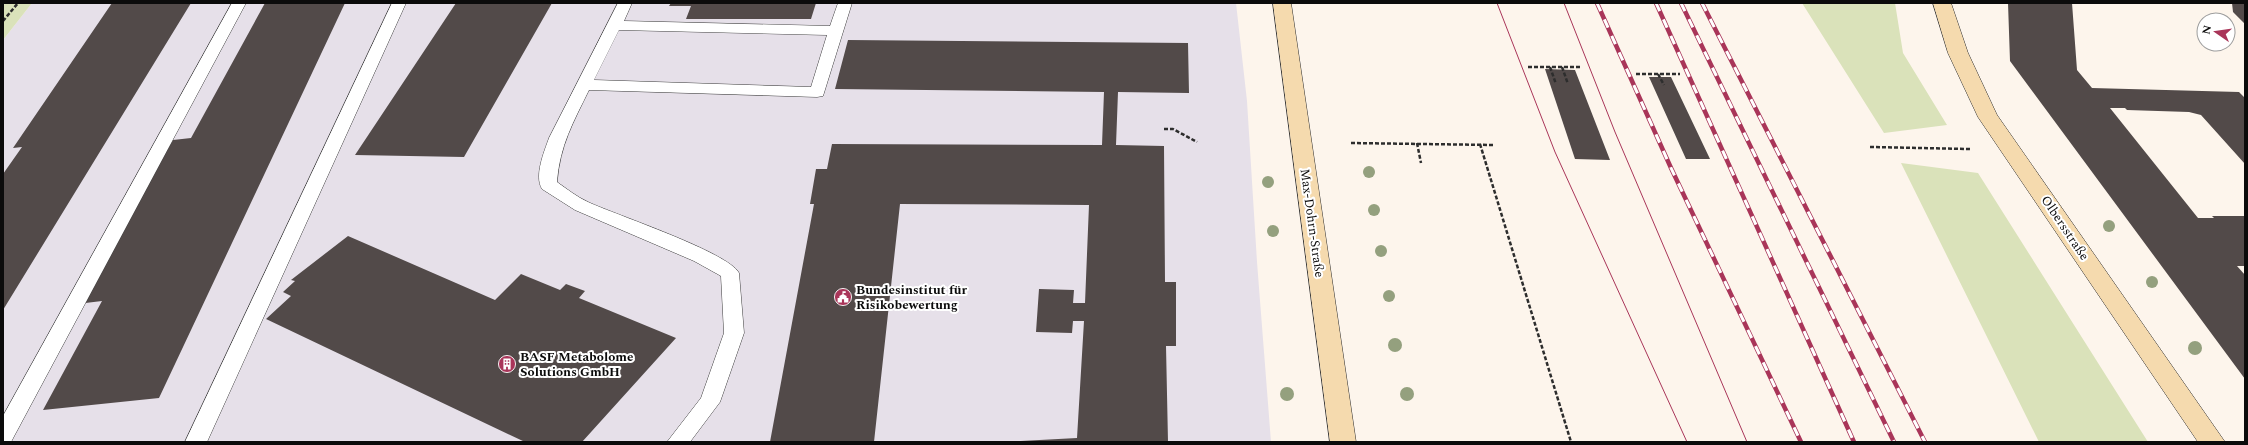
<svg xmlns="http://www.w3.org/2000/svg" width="2248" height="445" font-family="Spectral,serif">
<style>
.industrial{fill:#e6e0e9}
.green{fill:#dae2ba}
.building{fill:#524a49}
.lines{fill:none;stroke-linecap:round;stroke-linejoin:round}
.lane-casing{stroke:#3e3e3e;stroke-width:1}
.secondary-casing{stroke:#2d2d2d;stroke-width:1}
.path{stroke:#2d2d2d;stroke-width:2.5;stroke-dasharray:4 2;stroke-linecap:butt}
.lane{fill:#fff;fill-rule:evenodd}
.secondary{fill:#f5daae;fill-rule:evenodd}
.tram{stroke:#a93559;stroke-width:1}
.rail-casing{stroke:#a93559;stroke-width:4.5}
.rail{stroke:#fff;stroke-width:3;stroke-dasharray:9;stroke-linecap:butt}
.tree{fill:#94a07e}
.labels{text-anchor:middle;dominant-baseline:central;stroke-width:4;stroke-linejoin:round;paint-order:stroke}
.street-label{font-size:13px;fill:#0b0b0b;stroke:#fff}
.poi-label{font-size:13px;font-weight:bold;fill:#0b0b0b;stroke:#fff;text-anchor:start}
</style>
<rect width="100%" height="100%" fill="#fdf5ec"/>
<path class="industrial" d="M32,3H1236L1247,101L1257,262L1271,442H3V40Z"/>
<path class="green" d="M5,3H32L3,40V6Z
M1802,3H1895L1903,53L1947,125L1884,133Z
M1901,163L1978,173L2148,442H2039Z"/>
<path class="building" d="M112,3H191L3,310V174L22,147L13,148Z
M265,3H345L159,398L43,410L102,301L77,304L173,140L191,138Z
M456,3H552L464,157L355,155Z
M671,3H816L811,19H686L691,6H669Z
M2008,3H2072L2077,70L2092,88L2239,92L2245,98V164L2201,115L2189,112L2127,110L2125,108H2110L2198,218H2214L2212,216H2245V266H2237L2245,275V379L2010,61Z
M2232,3H2245V24L2233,12Z
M848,40L1188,43L1189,93L1118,92L1116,145L1164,146L1165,282H1176V346H1166L1168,442H1004L1077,438L1084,321H1073L1072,333L1036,332L1039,289L1074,290L1073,303H1085L1089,205L900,204L874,442H770L814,204H810L816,169H827L832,144L1102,145L1104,92L835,89Z
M1545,69L1575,70L1610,160L1575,159Z
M1649,77H1671L1710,159H1686Z
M348,236L495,300L521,274L560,290L566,284L585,291L579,298L676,338L582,442H525L266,319L291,296L283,292L295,281L291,280Z"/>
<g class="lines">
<g class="lane-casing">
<path id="lane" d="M232,3H246L11,442H3V416Z
M392,3H406L207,442H185Z
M618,3H632L624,21L830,26L838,3H852L823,96L817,97L589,90C573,123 560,145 557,182C567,189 577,197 588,202C616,215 728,252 739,273L744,333L720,402L690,442H667L701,398L724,333L721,276L694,261L575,210L542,189C534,176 544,152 549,138ZM619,30L827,35L811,87L594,80Z"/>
</g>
<g class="secondary-casing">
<path id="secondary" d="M1273,3H1291L1356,442H1330Z
M1933,3H1951L1968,53L1997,115L2225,442H2198L1978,117L1948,53Z"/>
</g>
<path class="path" d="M3,21L18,3
M1528,67H1581
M1550,67L1556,84
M1562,67L1568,84
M1636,74H1680
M1658,74L1664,85
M1164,129H1173L1197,142
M1351,143L1495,145
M1417,143L1421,163
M1480,144L1571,442
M1870,147L1970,149"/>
<use href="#lane" class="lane"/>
<use href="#secondary" class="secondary"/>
<path class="tram" d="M1497,3L1555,152L1687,442
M1564,3L1615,132L1747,442"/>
<g class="rail-casing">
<path id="rail" d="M1597,3L1671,168L1801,442
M1656,3L1854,442
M1681,3L1894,442
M1702,3L1925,442"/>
</g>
<use href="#rail" class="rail"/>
</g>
<g class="tree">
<circle cx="1369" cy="172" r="6"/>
<circle cx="1268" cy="182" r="6"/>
<circle cx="1374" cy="210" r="6"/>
<circle cx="2109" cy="226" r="6"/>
<circle cx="1273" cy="231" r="6"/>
<circle cx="1381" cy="251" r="6"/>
<circle cx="2152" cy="282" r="6"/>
<circle cx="1389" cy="296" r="6"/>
<circle cx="1395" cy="345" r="7"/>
<circle cx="2195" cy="348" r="7"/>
<circle cx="1287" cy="394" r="7"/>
<circle cx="1407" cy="394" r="7"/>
</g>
<defs>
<g id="civic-disc" transform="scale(0.9)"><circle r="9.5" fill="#a93559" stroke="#fff"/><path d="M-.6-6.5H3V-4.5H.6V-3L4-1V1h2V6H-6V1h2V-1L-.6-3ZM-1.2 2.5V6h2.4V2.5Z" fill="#fff"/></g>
<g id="building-disc" transform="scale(0.9)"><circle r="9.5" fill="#a93559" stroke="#fff"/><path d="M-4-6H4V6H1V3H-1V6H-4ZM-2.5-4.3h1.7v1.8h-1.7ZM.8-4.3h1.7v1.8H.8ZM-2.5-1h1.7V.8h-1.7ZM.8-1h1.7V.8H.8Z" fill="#fff"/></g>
</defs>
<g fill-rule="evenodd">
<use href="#civic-disc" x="843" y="297"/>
<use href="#building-disc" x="507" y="364"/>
</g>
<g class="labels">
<g class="street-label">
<text transform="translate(1312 223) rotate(82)">Max-Dohrn-Straße</text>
<text transform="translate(2065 228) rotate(56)">Olbersstraße</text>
</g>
<g class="poi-label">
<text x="856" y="290">Bundesinstitut für<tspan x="856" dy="15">Risikobewertung</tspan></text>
<text x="520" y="357">BASF Metabolome<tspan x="520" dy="15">Solutions GmbH</tspan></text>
</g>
</g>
<rect width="2248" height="445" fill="none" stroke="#0b0b0b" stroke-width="8"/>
<g transform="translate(2216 32) rotate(283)"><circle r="19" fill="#ffffff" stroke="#9d9d9d"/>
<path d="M0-3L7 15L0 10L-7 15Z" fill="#a93559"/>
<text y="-6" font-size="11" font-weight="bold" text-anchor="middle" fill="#0b0b0b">N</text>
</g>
</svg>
